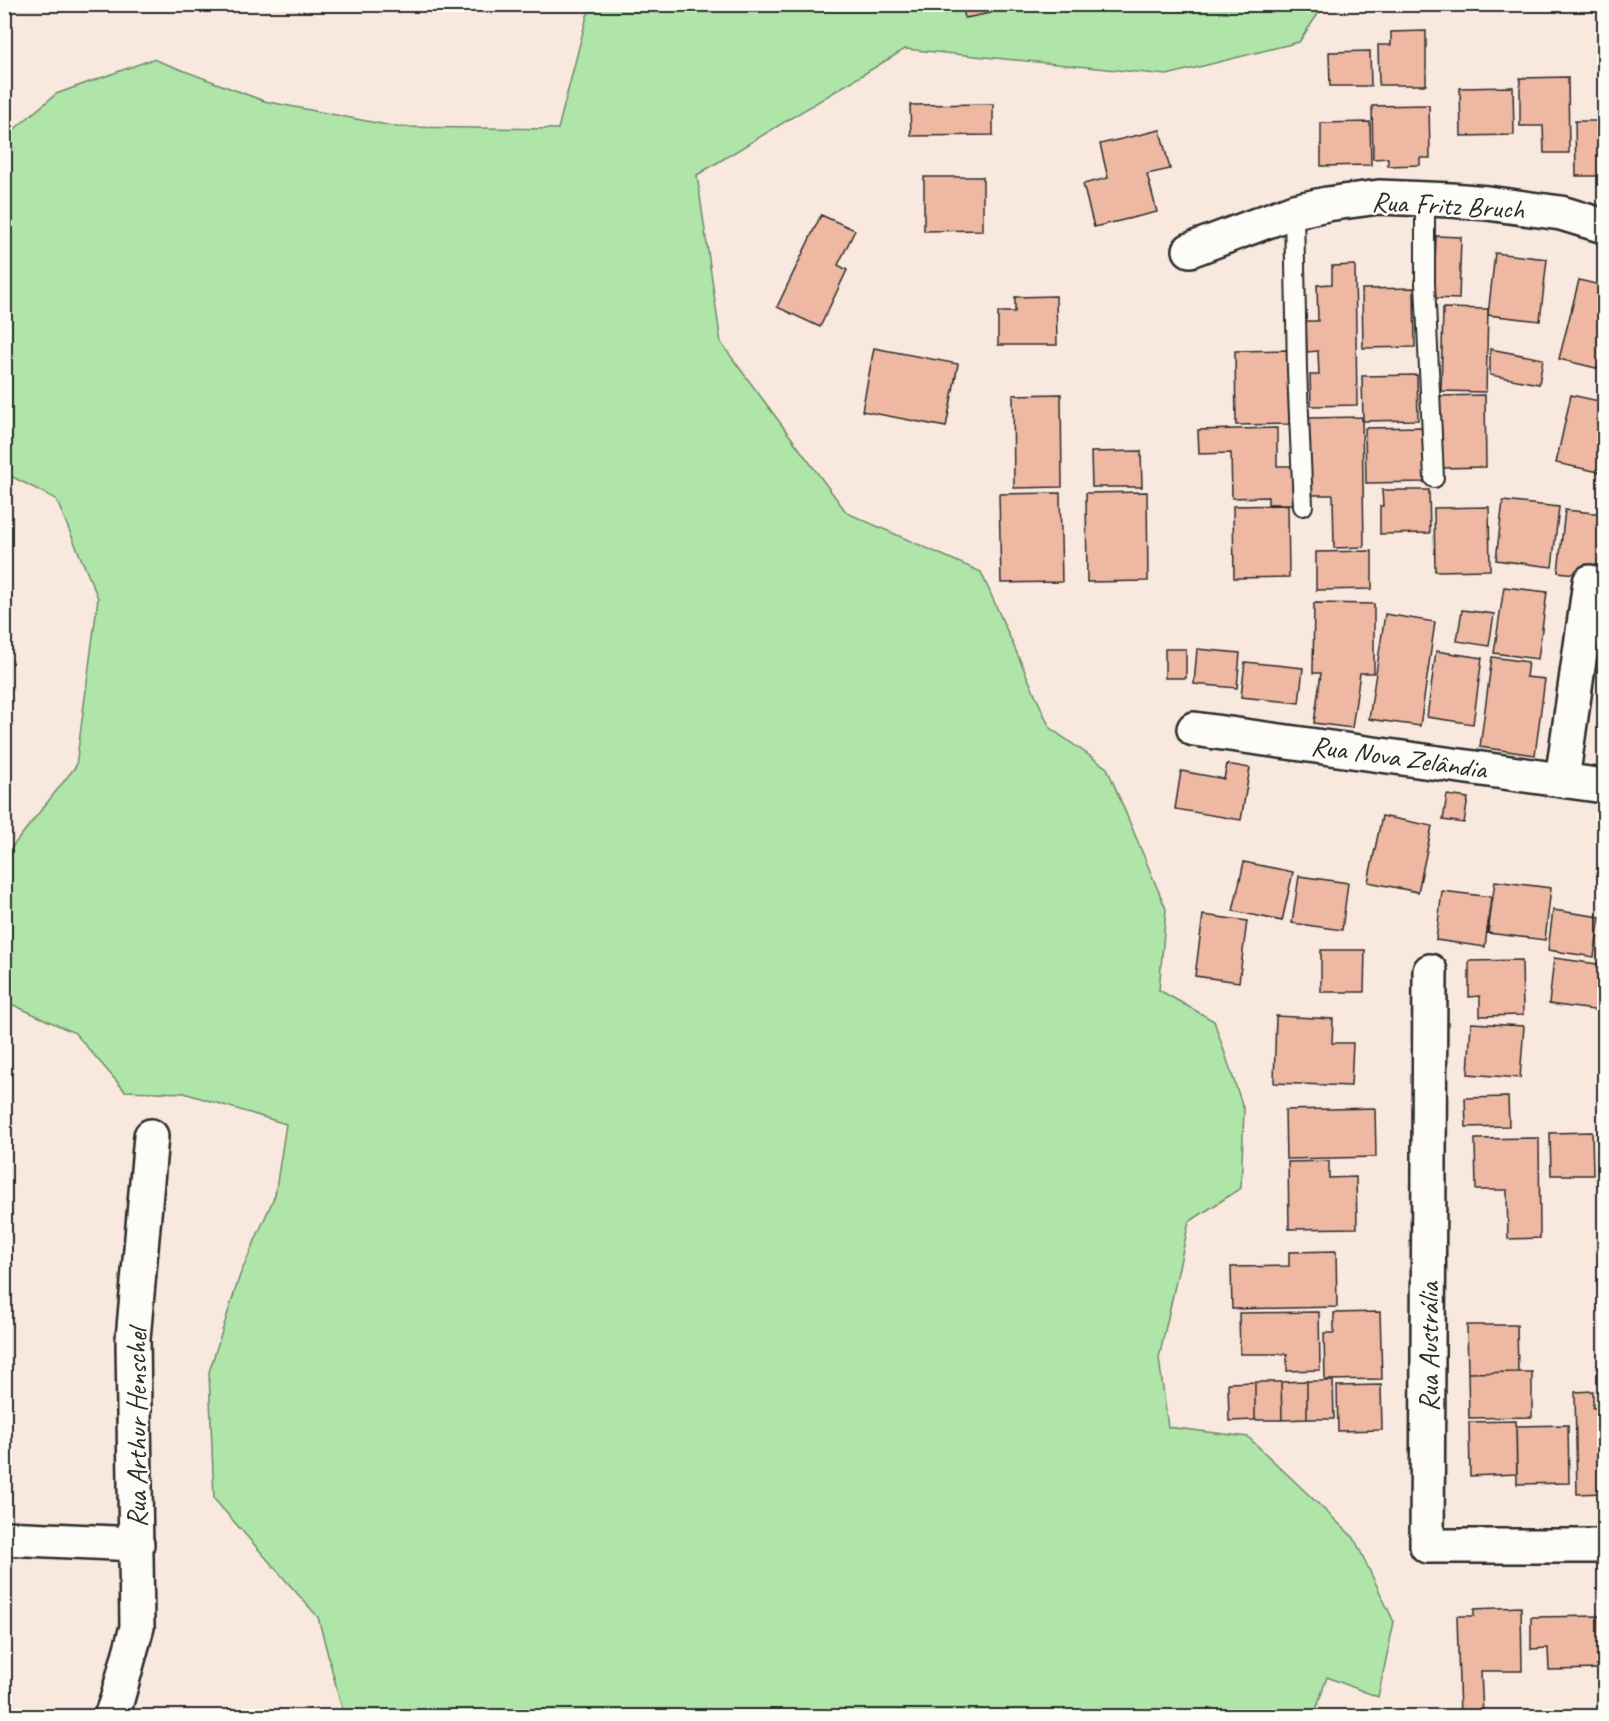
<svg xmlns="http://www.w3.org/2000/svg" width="1609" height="1721" font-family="Caveat,sans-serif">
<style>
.green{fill:#afe5a8;stroke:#6d886a;stroke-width:1.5}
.building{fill:#eeb8a2;stroke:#2b2b2b;stroke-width:1.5}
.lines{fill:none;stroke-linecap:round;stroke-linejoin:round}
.service-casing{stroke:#2b2b2b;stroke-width:22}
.minor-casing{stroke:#2b2b2b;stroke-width:38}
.service{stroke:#fdfcf7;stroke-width:18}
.minor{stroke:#fdfcf7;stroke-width:33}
.labels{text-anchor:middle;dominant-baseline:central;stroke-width:5;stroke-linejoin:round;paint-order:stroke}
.street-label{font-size:28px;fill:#2b2b2b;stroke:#fdfcf7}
</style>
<rect width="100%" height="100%" fill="#f8e8de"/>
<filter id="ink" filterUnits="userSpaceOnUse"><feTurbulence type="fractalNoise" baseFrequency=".0167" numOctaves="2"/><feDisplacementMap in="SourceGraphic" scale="12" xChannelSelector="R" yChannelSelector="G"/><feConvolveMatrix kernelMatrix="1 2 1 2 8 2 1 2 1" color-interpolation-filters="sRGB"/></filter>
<g filter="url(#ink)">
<path class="green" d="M593,5H1324L1299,42L1167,75L905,49L697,175L721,343L847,513L981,572L1050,728L1107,768L1166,909L1159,990L1214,1021L1244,1110L1241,1188L1189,1222L1159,1358L1168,1427L1248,1437L1354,1538L1394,1622L1378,1697L1327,1677L1314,1716H344L318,1617L214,1499L209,1372L240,1275L275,1195L286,1124L184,1093L125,1091L75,1033L11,1004L4,857L76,766L98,598L56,499L5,473V137L56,94L153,59L264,101L397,127L558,129L587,16Z"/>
<path class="building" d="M962,4H989L991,13L965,18Z
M1426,31V85H1379L1378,45H1391V32Z
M1370,51L1371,86H1330L1329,52Z
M1568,77L1569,153H1544L1543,126H1520V78Z
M1513,87L1514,135L1461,136L1460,88Z
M993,104V135L911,136L910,105Z
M1429,105L1430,158H1420V165L1388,166V158L1373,159L1372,106Z
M1600,113H1604V176H1576L1575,121H1600Z
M1370,122L1371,165L1321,166V123Z
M1160,130L1170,169L1147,174L1157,212L1094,227L1083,184L1108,178L1100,144Z
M924,177H983V230L924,231Z
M821,215L855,230L838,265L847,270L820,327L777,307Z
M1436,236L1461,237L1459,299L1434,298Z
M1495,253L1547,259L1540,321L1488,315Z
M1355,265L1357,405L1311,406L1310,375H1319L1318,351L1307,352L1306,321H1318L1317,285L1332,284V266Z
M1579,280L1604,286V370L1559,359Z
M1414,288L1415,347L1363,348L1362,289Z
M1056,296L1057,345H998V312H1015V297Z
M1443,308L1488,309L1486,392L1441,391Z
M874,348L958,364L946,427L862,411Z
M1490,349L1543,359L1539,384L1490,375Z
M1287,350L1289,424L1236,425L1235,351Z
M1417,375L1418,420L1363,421L1362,376Z
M1061,394L1062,487L1014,488L1013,395Z
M1485,395L1486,467L1441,468L1440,396Z
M1571,395L1604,402V473L1556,463Z
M1362,417L1364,547L1334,548L1333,495H1308L1307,418Z
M1423,427L1424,482L1366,483L1365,428Z
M1277,428V466H1292L1293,504H1268V497L1232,498L1231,453L1199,454L1198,430Z
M1141,451L1142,487H1092L1091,452Z
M1382,490H1429L1430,533L1380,534V506H1383Z
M1147,492L1148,581L1087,582L1086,493Z
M1060,493L1062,582L1001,583L999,494Z
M1503,501L1559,507L1552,567L1496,560Z
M1288,505L1289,577L1234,578L1233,506Z
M1489,507L1490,570L1435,571L1434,508Z
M1565,510L1604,514V577L1558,572Z
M1372,551V589L1316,590V552Z
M1504,587L1547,592L1538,659L1494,653Z
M1314,603L1374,604V673H1360L1352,728L1314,723L1321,673H1313Z
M1462,610L1494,614L1489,646L1457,641Z
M1385,614L1435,622L1420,726L1369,719Z
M1165,649H1186V678H1165Z
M1197,649L1240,653L1237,688L1194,684Z
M1436,651L1482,658L1473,724L1427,717Z
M1492,657L1528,662L1526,677L1545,679L1535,755L1480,747Z
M1604,660V701L1599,700Z
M1245,662L1303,668L1299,703L1241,697Z
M1227,764L1250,768L1241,820L1175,809L1181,771L1224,779Z
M1447,795L1468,798L1464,823L1443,820Z
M1382,816L1432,826L1418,892L1368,882Z
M1244,862L1293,872L1282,921L1233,911Z
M1299,876L1348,883L1342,930L1292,923Z
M1495,881L1551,888L1545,940L1488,933Z
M1442,891L1491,897L1485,947L1436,940Z
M1553,910L1600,917L1594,957L1548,950Z
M1203,915L1247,921L1239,982L1195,976Z
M1321,950H1365L1364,992H1321Z
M1554,958L1604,965L1601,1011L1549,1004Z
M1522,960L1523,1015L1480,1016V996L1469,997V961Z
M1276,1016L1333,1019L1332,1043H1353L1351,1086L1274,1083Z
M1471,1023L1524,1026L1520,1078L1468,1074Z
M1508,1097L1509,1126L1466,1127L1465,1098Z
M1375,1108L1376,1157L1286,1159L1285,1110Z
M1592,1132L1593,1175H1551L1550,1133Z
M1539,1138L1540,1238L1508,1239L1507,1190H1476L1475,1139Z
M1329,1161V1178L1356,1177L1357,1228L1289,1229L1288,1162Z
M1336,1251L1337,1307L1232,1309L1231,1267L1289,1266V1252Z
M1319,1312L1320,1370L1287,1371V1354H1240L1239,1313Z
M1380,1312L1382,1379L1325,1380L1324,1333H1334V1313Z
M1467,1325H1517L1518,1372L1468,1373Z
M1518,1372H1532V1417L1469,1418L1468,1373Z
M1307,1381H1333L1334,1419H1307Z
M1307,1381V1419L1282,1420L1281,1382Z
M1255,1382V1420L1229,1421L1228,1383Z
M1255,1382H1281L1282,1420H1255Z
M1381,1385L1382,1430L1338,1431L1337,1386Z
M1593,1391V1408H1604V1493L1577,1494L1575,1392Z
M1516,1421L1517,1474L1470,1476L1469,1422Z
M1568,1425L1569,1483L1517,1484L1516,1426Z
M1521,1607L1522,1671H1481L1483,1716H1460L1457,1616H1474V1609Z
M1602,1616L1603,1669L1549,1670L1548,1648L1531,1649V1617Z
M1600,1685H1604V1716H1601Z"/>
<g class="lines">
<g class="service-casing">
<path id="service" d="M1425,199V283L1434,478
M1294,211L1297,370L1303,506"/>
</g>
<g class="minor-casing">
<path id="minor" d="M1190,250L1294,211L1327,204L1379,197L1451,200L1487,203L1561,213L1604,226
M1194,729L1604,786
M1562,780L1590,582
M1430,971L1427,1546H1604
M4,1538L137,1544
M111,1716L117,1700L137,1627L133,1339L151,1136"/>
</g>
<use href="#service" class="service"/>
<use href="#minor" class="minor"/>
</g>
</g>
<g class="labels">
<g class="street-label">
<text transform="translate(1448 205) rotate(3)">Rua Fritz Bruch</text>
<text transform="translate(1399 757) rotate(8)">Rua Nova Zelândia</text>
<text transform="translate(1428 1347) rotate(-90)">Rua Austrália</text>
<text transform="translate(136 1428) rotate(-90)">Rua Arthur Henschel</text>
</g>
</g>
<rect width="1609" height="1721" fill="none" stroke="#fdfcf7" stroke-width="24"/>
<rect x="12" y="12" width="1585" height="1697" fill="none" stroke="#2b2b2b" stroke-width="2" filter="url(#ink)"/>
</svg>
